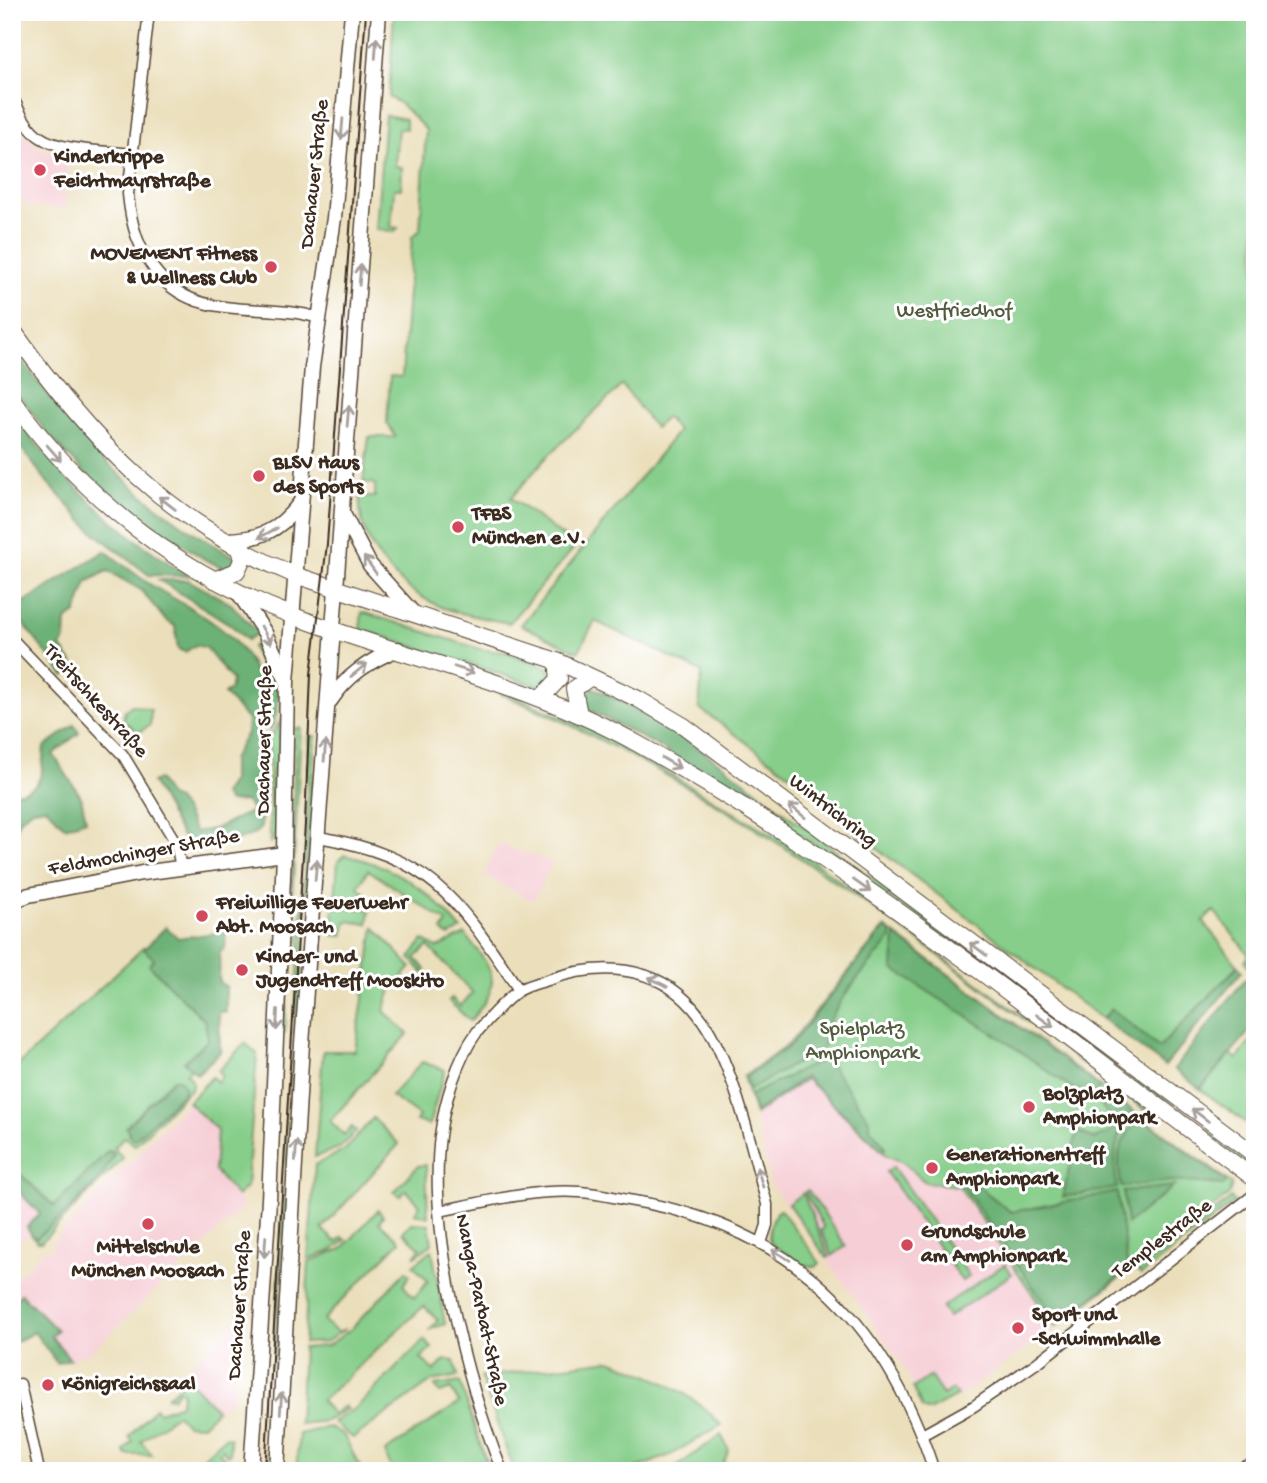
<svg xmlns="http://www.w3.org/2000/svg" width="1267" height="1483" font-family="'Gochi Hand',sans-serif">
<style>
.built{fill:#f6cfd6}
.green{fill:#86ce8a;stroke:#607c54;stroke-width:2}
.forest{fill:#6cb176;stroke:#546e4a;stroke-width:2}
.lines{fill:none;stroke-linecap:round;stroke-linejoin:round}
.street-casing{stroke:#554536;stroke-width:13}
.secondary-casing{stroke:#554536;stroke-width:17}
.primary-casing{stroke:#554536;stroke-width:18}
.street{stroke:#fff;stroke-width:10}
.secondary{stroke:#fff;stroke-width:14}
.primary{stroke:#fff;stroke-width:16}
.tram{stroke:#3b2a1e;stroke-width:2}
.oneway{stroke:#a79f9a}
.poi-dot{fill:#d1495b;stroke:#fff;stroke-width:2.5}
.labels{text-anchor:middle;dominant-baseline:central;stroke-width:6;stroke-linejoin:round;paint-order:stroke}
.poi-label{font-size:21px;font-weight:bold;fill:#3b2a1e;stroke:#fff;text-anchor:start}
.street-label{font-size:21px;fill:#3b2a1e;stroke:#fff}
.park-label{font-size:21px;fill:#525b3e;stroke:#fff}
</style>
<rect width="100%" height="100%" fill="#fff"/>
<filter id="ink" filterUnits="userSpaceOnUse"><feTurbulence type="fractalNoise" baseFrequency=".0143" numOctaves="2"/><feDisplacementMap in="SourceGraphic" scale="14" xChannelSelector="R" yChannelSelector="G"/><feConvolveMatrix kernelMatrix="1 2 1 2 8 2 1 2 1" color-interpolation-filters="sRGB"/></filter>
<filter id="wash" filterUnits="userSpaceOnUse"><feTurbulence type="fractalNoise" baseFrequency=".00686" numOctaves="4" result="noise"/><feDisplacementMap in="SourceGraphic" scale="28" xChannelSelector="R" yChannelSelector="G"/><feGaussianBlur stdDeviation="1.57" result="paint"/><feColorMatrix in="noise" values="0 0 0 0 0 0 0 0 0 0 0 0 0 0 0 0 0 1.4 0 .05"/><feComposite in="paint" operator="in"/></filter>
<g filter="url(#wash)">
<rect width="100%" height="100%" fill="#ebdfbb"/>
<path class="built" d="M12,132L18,138L25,134L42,149L69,156L65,209L26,205L12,183Z
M498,844L553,862L533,901L484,875Z
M806,1079L886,1155L903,1162L925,1182L959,1186L1055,1327L964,1394L932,1409L924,1405L900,1361L771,1184L755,1115Z
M188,1102L217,1130L214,1171L245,1206L90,1353L57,1363L34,1332L23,1339L12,1335V1283L45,1249L48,1251L53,1246L51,1243L131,1161L137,1160L139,1152Z
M12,1168L55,1210L12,1249Z
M238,1319L234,1396L218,1409L182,1373Z"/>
<path class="green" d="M394,12H1255V977L1245,961L1249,955L1214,911L1203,921L1238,966L1159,1048L1112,1009L1102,1019L854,831L810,789L699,708L702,672L595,621L578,652L521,625L678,431L666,417L655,428L622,385L546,458L511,498L576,546L509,623C486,618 460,615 439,606C398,588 357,544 360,497H375V484L363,482L369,437H396L387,423L390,376L402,377L412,237L420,230L426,130L402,105L389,97Z
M385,115L406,119V129H398L395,166L402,167L401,189H394L391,227L398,228L394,232L376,229Z
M362,612L483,650L506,652L549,668L553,677L541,687L360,629Z
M502,691L609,738L801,852L1155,1115L1154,1117C945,962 743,794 501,694Z
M132,705L151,710L150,725L139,732L123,720L125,710Z
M280,721L277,831L270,844L269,739Z
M295,728H301L285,1033H281L292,876Z
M309,736H315L299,1034H294L305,864Z
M785,813L1255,1165V1170L848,867L774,817Z
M344,855C394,865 429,890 461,929L449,936L442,931L447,922L368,870L358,887L366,894L364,901L335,899L338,861Z
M334,906L370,910L368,924L347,921L343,936L332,935Z
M374,927L411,967L390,993L384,1011L408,1034L330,1121L344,1135L352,1127L356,1131L341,1147L315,1157L323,1051H355Z
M885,927L1232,1184L1229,1195L1055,1327L959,1186L925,1182L903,1162L886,1155L806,1079L755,1115L743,1077L789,1044Z
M465,934C494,972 505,981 470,1021L449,1001L452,998L460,1006L473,993L428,946L415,958L426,970L423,973L410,958L423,940L437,948Z
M144,947L211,1015L214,1045L186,1074L192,1080V1087L135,1145L124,1137L114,1148L123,1158L41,1242H37L31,1234L37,1237C61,1216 103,1183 114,1154L111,1151L55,1210L12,1168V1071Z
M1255,1036V1129L1200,1089L1231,1054L1237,1059Z
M245,1043L257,1054L247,1186L237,1196L214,1171L217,1130L188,1102L212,1077L217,1082L222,1076L218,1071Z
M293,1051H298L267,1471Z
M422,1062L445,1070L429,1125L416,1121L419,1116L391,1096Z
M373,1118L399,1144L322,1229L336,1242L343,1237L346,1240L331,1251L308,1259L315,1165L345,1150Z
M426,1165L428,1217L415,1213L420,1205L406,1190L400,1196L394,1192L418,1166Z
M893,1167L969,1276L962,1281L886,1172Z
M808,1190L846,1246L832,1256L821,1230L824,1228L805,1192Z
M803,1193L829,1257L827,1258L788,1204Z
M1232,1198L1235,1202L1141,1275L1137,1271Z
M780,1209L820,1263L815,1267L803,1265L770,1243C767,1233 772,1215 780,1209Z
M378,1210L383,1216L379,1222L400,1241L323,1320L338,1333L346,1328L326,1342L304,1343L309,1262L342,1249Z
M411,1223L429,1224L432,1244L414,1257L420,1248L403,1232Z
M432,1250L445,1324L431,1329L438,1320L424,1306L321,1401L333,1414L344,1406L347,1409L326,1421L299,1424L303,1348L327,1346L351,1329L406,1271L410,1275L403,1285L414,1298L428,1281L413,1265Z
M1005,1264L1012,1274L948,1317L942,1307Z
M424,1340L432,1348L421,1358L434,1371L445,1360L454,1361L458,1376L432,1381L353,1438L333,1422L357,1407Z
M610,1360C652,1376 690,1390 721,1425L670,1455L630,1471H514L481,1377Z
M930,1376L943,1395L952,1389L957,1396L929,1411L922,1408L913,1388Z
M187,1378L217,1410L202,1425L186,1424L177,1414L141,1441L152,1455H127L124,1451L133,1441L129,1437L155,1408L159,1412L180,1404L183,1391L178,1390L173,1398L167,1397Z
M460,1382L489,1471H392L385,1452L459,1403L451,1389L440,1393L435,1386Z
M328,1427L343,1434L362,1471L306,1468L296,1471L299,1434Z
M721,1435L729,1450L720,1471H677L675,1468Z
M225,1437L230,1438V1453L227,1455L223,1449L219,1453L225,1458L211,1471H188Z"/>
<path class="forest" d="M12,346C74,436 136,503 233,556L236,562L226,569L206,560L154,526L136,520L95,484L48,434L12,386Z
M12,413C62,480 118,533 189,576L149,575L91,530L48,483L12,436Z
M105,551C119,561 133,573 148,583C197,614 243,629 262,689L261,827C251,842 207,847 190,845L184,840L152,782L158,779L169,797L177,800L185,811L195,832L214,829L251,812V808L245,801L229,802L223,794L232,781V760L247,733L248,720L224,694L230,690L232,680L206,648L196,645L185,652L178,649L175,626L166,621L141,590L107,571L87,582L76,613L66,620L65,639L61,647L76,668L64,676L14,612L18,606Z
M159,580H188L231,604L258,633L247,640L231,625Z
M263,640C275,668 287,704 269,731L268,682L252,647Z
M590,686C664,721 722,762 785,813L774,817L649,741L582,706L578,693Z
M74,725L79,733L53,754L81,797L86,820L65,827L46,807L32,809L19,820L12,844V793C46,790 41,773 44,747Z
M166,927L178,938L226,932L225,948L220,952L219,982L226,987V1012H219L220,1052L197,1074L184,1062L208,1040L205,1021L149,965L154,959L144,949Z
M885,928L891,932V939C870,965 822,1012 824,1047L749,1090L745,1078L791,1045Z
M895,935L1100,1087L1090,1101L1004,1040L893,969Z
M1238,966L1242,971L1165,1066L1102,1019L1112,1009L1159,1048Z
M1245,979L1255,987V1025L1200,1089L1174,1069Z
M826,1058L870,1121V1128L885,1146L884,1152L805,1077L755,1113L750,1095Z
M173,1079H179L184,1085V1092L135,1139L131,1138L126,1127Z
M1105,1091L1133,1111C1113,1136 1113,1157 1117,1188L1063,1197L1077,1131L1094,1139L1109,1133L1117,1124L1097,1101Z
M1140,1117L1226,1181L1224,1185L1172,1181L1121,1187C1116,1152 1117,1144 1140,1117Z
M108,1151L114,1154C103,1183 61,1216 37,1238L33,1237L27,1227L40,1214L12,1184V1166L54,1206Z
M963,1174L1011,1212L1117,1192L1128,1270L1058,1323L959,1180Z
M1174,1186L1127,1224L1123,1192Z
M21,1294L57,1330L51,1336L70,1359L57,1363L34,1332L12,1344V1303Z"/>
</g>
<g filter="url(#ink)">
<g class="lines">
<g class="street-casing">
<path id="street" d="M149,12L128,194C131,225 138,250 158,274C198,323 264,301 319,318
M12,96C19,110 26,128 40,137C59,151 109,151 133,154
M12,639L123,755L176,843L181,868
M319,837C433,857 458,900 519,990
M439,1211C485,1202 532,1189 580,1192C596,1193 612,1197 628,1200C788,1225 885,1318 934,1471
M20,1384L39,1471
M922,1435L974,1406L1038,1362L1255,1194
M502,1471C466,1381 428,1231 440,1136C444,1103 457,1059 477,1032C488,1019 504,1001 518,991C526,985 539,983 548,980C599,962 655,964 693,1008C732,1052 751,1147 767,1204V1225L761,1243
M1233,1471L1255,1463"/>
</g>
<g class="secondary-casing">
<path id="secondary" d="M342,512L370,565L413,613
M223,540C259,540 278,532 300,503
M238,592L265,633L286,679
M330,701C347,675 370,660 398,649
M12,901L29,895L142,873L284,854
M251,1471L269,1200L284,854L287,682L312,367L334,218L352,12
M277,1471L302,1044L379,12"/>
</g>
<g class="primary-casing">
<path id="primary" d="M12,329C89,439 168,523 295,575L557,661L638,699L684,726L1255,1155
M12,399C83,498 177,571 291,615C407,659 530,683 640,745C858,867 1054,1029 1255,1179
M214,580L237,571L242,560L239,549
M541,698L559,679L557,661
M579,714L574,689L591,677"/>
</g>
<use href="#street" class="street"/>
<use href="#secondary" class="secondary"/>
<use href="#primary" class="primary"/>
<path class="tram" d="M265,1471L305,824L311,674L327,544L366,12"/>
</g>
<defs><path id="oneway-shaft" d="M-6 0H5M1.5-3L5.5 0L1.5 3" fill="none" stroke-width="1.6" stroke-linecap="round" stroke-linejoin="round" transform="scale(1.75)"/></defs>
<g class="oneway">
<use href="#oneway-shaft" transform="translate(376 48) rotate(-86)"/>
<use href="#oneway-shaft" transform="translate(342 129) rotate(95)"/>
<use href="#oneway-shaft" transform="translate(360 275) rotate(-85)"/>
<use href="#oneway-shaft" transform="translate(348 416) rotate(-85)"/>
<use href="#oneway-shaft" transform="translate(54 453) rotate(49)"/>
<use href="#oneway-shaft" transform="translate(167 503) rotate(-142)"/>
<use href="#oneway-shaft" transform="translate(268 533) rotate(152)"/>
<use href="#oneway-shaft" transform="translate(370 565) rotate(-126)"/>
<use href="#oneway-shaft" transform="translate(266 635) rotate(61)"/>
<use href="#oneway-shaft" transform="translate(359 670) rotate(-39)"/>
<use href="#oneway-shaft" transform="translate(464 670) rotate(18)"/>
<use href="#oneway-shaft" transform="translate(325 751) rotate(-85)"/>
<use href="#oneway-shaft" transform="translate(671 763) rotate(30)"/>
<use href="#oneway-shaft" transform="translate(797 811) rotate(-141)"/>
<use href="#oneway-shaft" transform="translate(316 870) rotate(-85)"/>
<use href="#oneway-shaft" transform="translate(862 886) rotate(35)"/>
<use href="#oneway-shaft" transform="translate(978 949) rotate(-143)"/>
<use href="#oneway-shaft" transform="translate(658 982) rotate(-153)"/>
<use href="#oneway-shaft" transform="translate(277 1020) rotate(93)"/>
<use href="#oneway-shaft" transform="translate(1045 1021) rotate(36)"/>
<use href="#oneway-shaft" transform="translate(1200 1115) rotate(-143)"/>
<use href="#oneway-shaft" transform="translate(296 1151) rotate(-87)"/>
<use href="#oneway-shaft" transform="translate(760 1177) rotate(-106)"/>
<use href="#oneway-shaft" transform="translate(265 1247) rotate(94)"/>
<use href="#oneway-shaft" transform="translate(781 1255) rotate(-149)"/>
<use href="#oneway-shaft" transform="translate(281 1403) rotate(-86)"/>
</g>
</g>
<g class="poi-dot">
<circle cx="40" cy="170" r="7"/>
<circle cx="271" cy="267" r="7"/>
<circle cx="259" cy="476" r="7"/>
<circle cx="458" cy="527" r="7"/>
<circle cx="202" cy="916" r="7"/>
<circle cx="242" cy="970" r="7"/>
<circle cx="1029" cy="1107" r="7"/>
<circle cx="932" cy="1168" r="7"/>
<circle cx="148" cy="1224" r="7"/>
<circle cx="907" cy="1245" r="7"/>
<circle cx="1018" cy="1328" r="7"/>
<circle cx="48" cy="1385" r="7"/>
</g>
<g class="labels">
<g class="poi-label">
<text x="54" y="158">Kinderkrippe<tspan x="54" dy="24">Feichtmayrstraße</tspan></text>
<text x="257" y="255" text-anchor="end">MOVEMENT Fitness<tspan x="257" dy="24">&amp; Wellness Club</tspan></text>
<text x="273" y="464">BLSV Haus<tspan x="273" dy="24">des Sports</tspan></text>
<text x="472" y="515">TFBS<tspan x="472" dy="24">München e.V.</tspan></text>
<text x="216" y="904">Freiwillige Feuerwehr<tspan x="216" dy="24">Abt. Moosach</tspan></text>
<text x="256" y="958">Kinder- und<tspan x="256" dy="24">Jugendtreff Mooskito</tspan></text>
<text x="1043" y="1095">Bolzplatz<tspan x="1043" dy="24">Amphionpark</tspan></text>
<text x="946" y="1156">Generationentreff<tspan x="946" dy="24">Amphionpark</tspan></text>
<text x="921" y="1233">Grundschule<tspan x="921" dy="24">am Amphionpark</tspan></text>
<text x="148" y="1248" text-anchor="middle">Mittelschule<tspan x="148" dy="24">München Moosach</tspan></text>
<text x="1032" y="1316">Sport und<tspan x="1032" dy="24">-Schwimmhalle</tspan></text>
<text x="62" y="1385">Königreichssaal</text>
</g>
<g class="street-label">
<text transform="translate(316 174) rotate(-84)">Dachauer Straße</text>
<text transform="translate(95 702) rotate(48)">Treitschkestraße</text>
<text transform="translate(266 740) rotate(-89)">Dachauer Straße</text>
<text transform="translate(832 812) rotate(38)">Wintrichring</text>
<text transform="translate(144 854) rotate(-10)">Feldmochinger Straße</text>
<text transform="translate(1163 1240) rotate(-37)">Templestraße</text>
<text transform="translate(241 1305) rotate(-86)">Dachauer Straße</text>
<text transform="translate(480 1310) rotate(78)">Nanga-Parbat-Straße</text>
</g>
<g class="park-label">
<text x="954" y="312">Westfriedhof</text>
<text x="862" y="1030">Spielplatz<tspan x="862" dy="24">Amphionpark</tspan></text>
</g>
</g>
<rect width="1267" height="1483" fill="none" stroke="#fff" stroke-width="42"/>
</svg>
